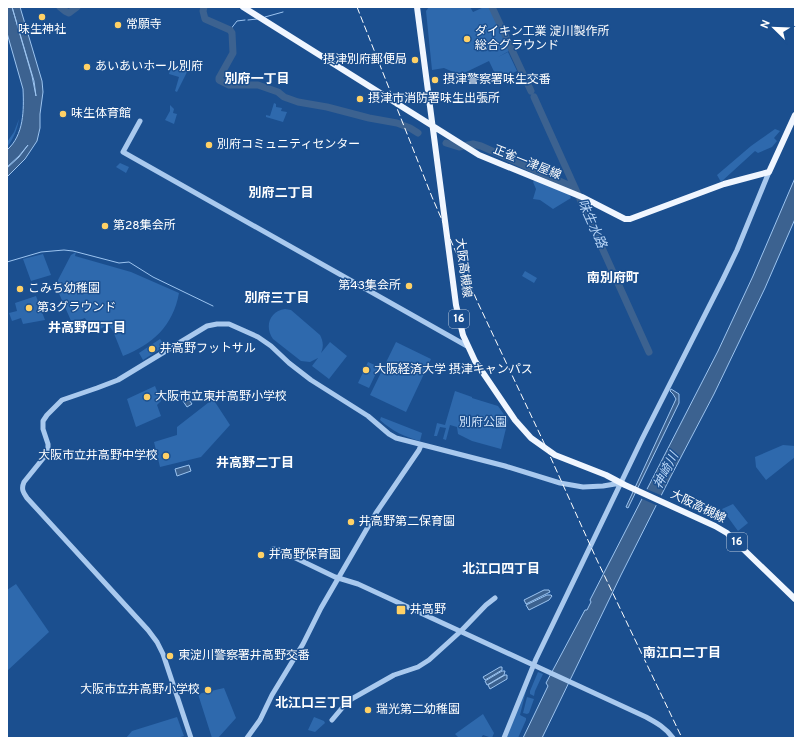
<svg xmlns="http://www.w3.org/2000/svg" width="802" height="745" font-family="Overpass,'Noto Sans JP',sans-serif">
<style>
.green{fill:#2e69ad}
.water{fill:#3c6290;stroke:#9cc4f0}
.pier{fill:#1b4f8f}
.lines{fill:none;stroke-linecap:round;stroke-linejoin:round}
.stream{stroke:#9cc4f0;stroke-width:1}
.river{stroke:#3c6290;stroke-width:7}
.minor{stroke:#a9c9ee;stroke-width:5}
.major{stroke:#f0f6ff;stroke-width:6}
.rail{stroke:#fff;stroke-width:1;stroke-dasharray:7 3;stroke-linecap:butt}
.poi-dot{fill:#ffd166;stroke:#1b4f8f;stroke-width:1.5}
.labels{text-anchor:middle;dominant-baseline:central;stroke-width:3;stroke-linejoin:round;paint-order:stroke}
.shield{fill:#1b4f8f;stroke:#bbcadd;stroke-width:1}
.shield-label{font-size:11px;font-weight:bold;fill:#fff}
.poi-label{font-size:12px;fill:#fff;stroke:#1b4f8f;text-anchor:start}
.street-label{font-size:12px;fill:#fff;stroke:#1b4f8f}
.park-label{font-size:12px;fill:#cfe3fa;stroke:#1b4f8f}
.neighbourhood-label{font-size:13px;font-weight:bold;fill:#fff;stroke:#1b4f8f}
.water-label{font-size:13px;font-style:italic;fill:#b5d3f5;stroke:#1b4f8f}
</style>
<rect width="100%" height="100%" fill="#1b4f8f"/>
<path class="green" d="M429,7H470L473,12L484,7H491L509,51L498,57L508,52L517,71L498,80L489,61L460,75L444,68L432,70L426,11Z
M172,63L175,65L188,70L177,92L175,91L179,77L169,74Z
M274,103L276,104V107L282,108L281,111L287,112L283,122L266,117V115L270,116Z
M170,105L174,109L173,113L177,114L174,124L165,120L170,111Z
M19,119C17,130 14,138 7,147V142L14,132Z
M775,129L780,131L774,138L777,141L772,147L758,153L755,151L721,182L717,175L751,146Z
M120,163L129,167L126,173L116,167Z
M535,180L569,194L571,198L553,209L540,200L533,199L536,189L533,182Z
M76,252L75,256L131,272L179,293C173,326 153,344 123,356L113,331L108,325L92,333L85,318L72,323L57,289L58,280L71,255Z
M43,254L51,275L31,281L23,259Z
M525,271L537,278L534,283L522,276Z
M36,296L45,320L23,324L21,318L12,321L9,313L17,311L15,303Z
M285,309L291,310L320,335C323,341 324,346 321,353L330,342L347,356L329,379L312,366L318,358L310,362L301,361L273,339C264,326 270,311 285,309Z
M160,339L165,346L143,360L139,353Z
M396,342L431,359L406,412L370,395Z
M368,362L379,367L369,388L358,383Z
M155,386L161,401L157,405L161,416L136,427L127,399Z
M455,391L472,397V398L498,406L508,420L501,449L472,441L458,434L457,427L450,425L446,440L443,439L446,428L440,427L437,436H434L437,423L445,425Z
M213,399L230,425L201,457L160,467L154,442L177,435V427Z
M381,417L422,433L420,441C405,437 392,431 380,420Z
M783,445L795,446V457L766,480L756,467L755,457Z
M733,504L748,523L738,531L722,509Z
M16,584L49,632L7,671V590Z
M538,672L543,674L535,691L534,696L530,694V691Z
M528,683L520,715L526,718V720L518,738H506Z
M224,688L236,718L218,738H212L198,694Z
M527,697L534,699L529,713L527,714L523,713Z
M483,714L494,733L492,738L483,735L481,738H459L455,734Z
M177,717L184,736L177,738H126L132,731Z
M314,717L324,721L325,723L315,732L308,730Z"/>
<path class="water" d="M7,7H12L32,76L36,96L34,81L12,7H20L42,81L43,92L40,114V128L37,141L25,159L7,177V168L19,157L28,145L19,156L7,167V150C24,135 24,110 23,89L7,33Z
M795,178V219L765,288L714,394L670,478L621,575L542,738H523L548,686L546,683L585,610H587L591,602L590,600L718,351L753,276Z
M671,389L679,394V403L628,508L626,507L676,399L673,394L670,391Z
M184,392L192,404L187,407L179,395Z
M189,465L191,471L177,476L175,469Z
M544,590H549L550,592L526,604L524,600Z
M547,595H551L552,596L549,600L529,610L526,605Z
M500,667H502V670L485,680L483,677Z
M502,671H505L504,675L487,685L485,681Z
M505,675H507V679L490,689L488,685Z"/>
<path class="pier" d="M644,488L663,496L658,506L640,498Z"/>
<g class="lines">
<path class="stream" d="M265,17L283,12
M248,20L257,19
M230,30L237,21L245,20
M7,262L41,252L64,250L73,251L119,263L129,262L153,277L213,306"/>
<path class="river" d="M60,7L65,11L69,13L77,7
M204,7L203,11L205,19L230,30L232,33L233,53L219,78V80L229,85H258L278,92L284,97L298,102L327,107L369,118L397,123L410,128L418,133
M492,7L531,91
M534,97L649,352
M446,143L459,147L473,144L481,146L575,188"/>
<path class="minor" d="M140,121L123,152L467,346
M273,549L279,550L335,577L358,584L646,717C657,723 666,728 673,738
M332,720L348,701L394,675L418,667L429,660L461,631L486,605L495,598
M191,738L163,654L157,642L148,630L27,498C23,492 21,489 24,482L45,456L48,449V444L43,429V421L47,415L62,400L97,388L118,380L207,326L217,324H229L258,337L271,346L289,363L311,380L368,416L389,434L396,438L505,466L560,483L583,487L603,486L621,483
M247,738L260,720L272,695L303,644L321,608L376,513L419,450L421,445
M504,738L536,659L642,439L723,279L737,250L769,172"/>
<path class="major" d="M243,7L479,155L582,197L625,219H630L724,184L769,172L795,115
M417,7L456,305L463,335L475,361L515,420L531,438L555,455L606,475L625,485L715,526L727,533L738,544L795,599"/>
<path class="rail" d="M357,7L432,197L478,303L545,445L596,558L682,738"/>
</g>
<g class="poi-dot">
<circle cx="42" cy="17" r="4"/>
<circle cx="118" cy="25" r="4"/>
<circle cx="467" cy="39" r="4"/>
<circle cx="415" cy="60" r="4"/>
<circle cx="87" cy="67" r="4"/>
<circle cx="435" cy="80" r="4"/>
<circle cx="360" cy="99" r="4"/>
<circle cx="63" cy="114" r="4"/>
<circle cx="209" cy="145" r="4"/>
<circle cx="105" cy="226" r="4"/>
<circle cx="409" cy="286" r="4"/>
<circle cx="20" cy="289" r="4"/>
<circle cx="29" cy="308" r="4"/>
<circle cx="152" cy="349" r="4"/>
<circle cx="366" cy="370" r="4"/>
<circle cx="147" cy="397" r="4"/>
<circle cx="166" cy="456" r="4"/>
<circle cx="351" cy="522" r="4"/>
<circle cx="261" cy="555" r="4"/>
<rect x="396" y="605" width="10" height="10" rx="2"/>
<circle cx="170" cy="656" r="4"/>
<circle cx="208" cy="690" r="4"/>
<circle cx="368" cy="710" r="4"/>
</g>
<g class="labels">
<g class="shield">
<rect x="449" y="310" width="20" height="18" rx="3"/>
<rect x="727" y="533" width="20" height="18" rx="3"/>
</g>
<g class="shield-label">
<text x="459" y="319">16</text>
<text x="737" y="542">16</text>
</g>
<g class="poi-label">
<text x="126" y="25">常願寺</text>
<text x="42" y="30" text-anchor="middle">味生神社</text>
<text x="475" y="32">ダイキン工業 淀川製作所<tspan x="475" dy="14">総合グラウンド</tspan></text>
<text x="407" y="60" text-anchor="end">摂津別府郵便局</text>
<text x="95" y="67">あいあいホール別府</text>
<text x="443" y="80">摂津警察署味生交番</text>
<text x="368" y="99">摂津市消防署味生出張所</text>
<text x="71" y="114">味生体育館</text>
<text x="217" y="145">別府コミュニティセンター</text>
<text x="113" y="226">第28集会所</text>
<text x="401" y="286" text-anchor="end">第43集会所</text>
<text x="28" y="289">こみち幼稚園</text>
<text x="37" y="308">第3グラウンド</text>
<text x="160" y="349">井高野フットサル</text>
<text x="374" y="370">大阪経済大学 摂津キャンパス</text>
<text x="155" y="397">大阪市立東井高野小学校</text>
<text x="158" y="456" text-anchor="end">大阪市立井高野中学校</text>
<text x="359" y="522">井高野第二保育園</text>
<text x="269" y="555">井高野保育園</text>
<text x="410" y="610">井高野</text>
<text x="178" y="656">東淀川警察署井高野交番</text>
<text x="200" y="690" text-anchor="end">大阪市立井高野小学校</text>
<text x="376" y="710">瑞光第二幼稚園</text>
</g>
<g class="street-label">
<text transform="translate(527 163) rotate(22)">正雀一津屋線</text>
<text transform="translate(463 268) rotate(83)">大阪高槻線</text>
<text transform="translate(698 507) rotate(26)">大阪高槻線</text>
</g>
<g class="park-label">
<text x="483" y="423">別府公園</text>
</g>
<g class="neighbourhood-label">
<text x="257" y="80">別府一丁目</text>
<text x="281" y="194">別府二丁目</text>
<text x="613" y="279">南別府町</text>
<text x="277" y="299">別府三丁目</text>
<text x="87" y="329">井高野四丁目</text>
<text x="255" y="464">井高野二丁目</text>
<text x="501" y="570">北江口四丁目</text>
<text x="682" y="654">南江口二丁目</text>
<text x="314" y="704">北江口三丁目</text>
</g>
<g class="water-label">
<text transform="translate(591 224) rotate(66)">味生水路</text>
<text transform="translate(667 471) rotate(-63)">神崎川</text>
</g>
</g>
<rect width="802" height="745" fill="none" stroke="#ffffff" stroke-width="16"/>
<g transform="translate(774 28) rotate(293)" stroke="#1b4f8f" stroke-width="3" paint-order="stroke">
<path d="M0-3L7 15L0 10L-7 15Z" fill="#ffffff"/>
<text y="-6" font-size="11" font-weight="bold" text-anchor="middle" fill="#ffffff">N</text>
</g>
</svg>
